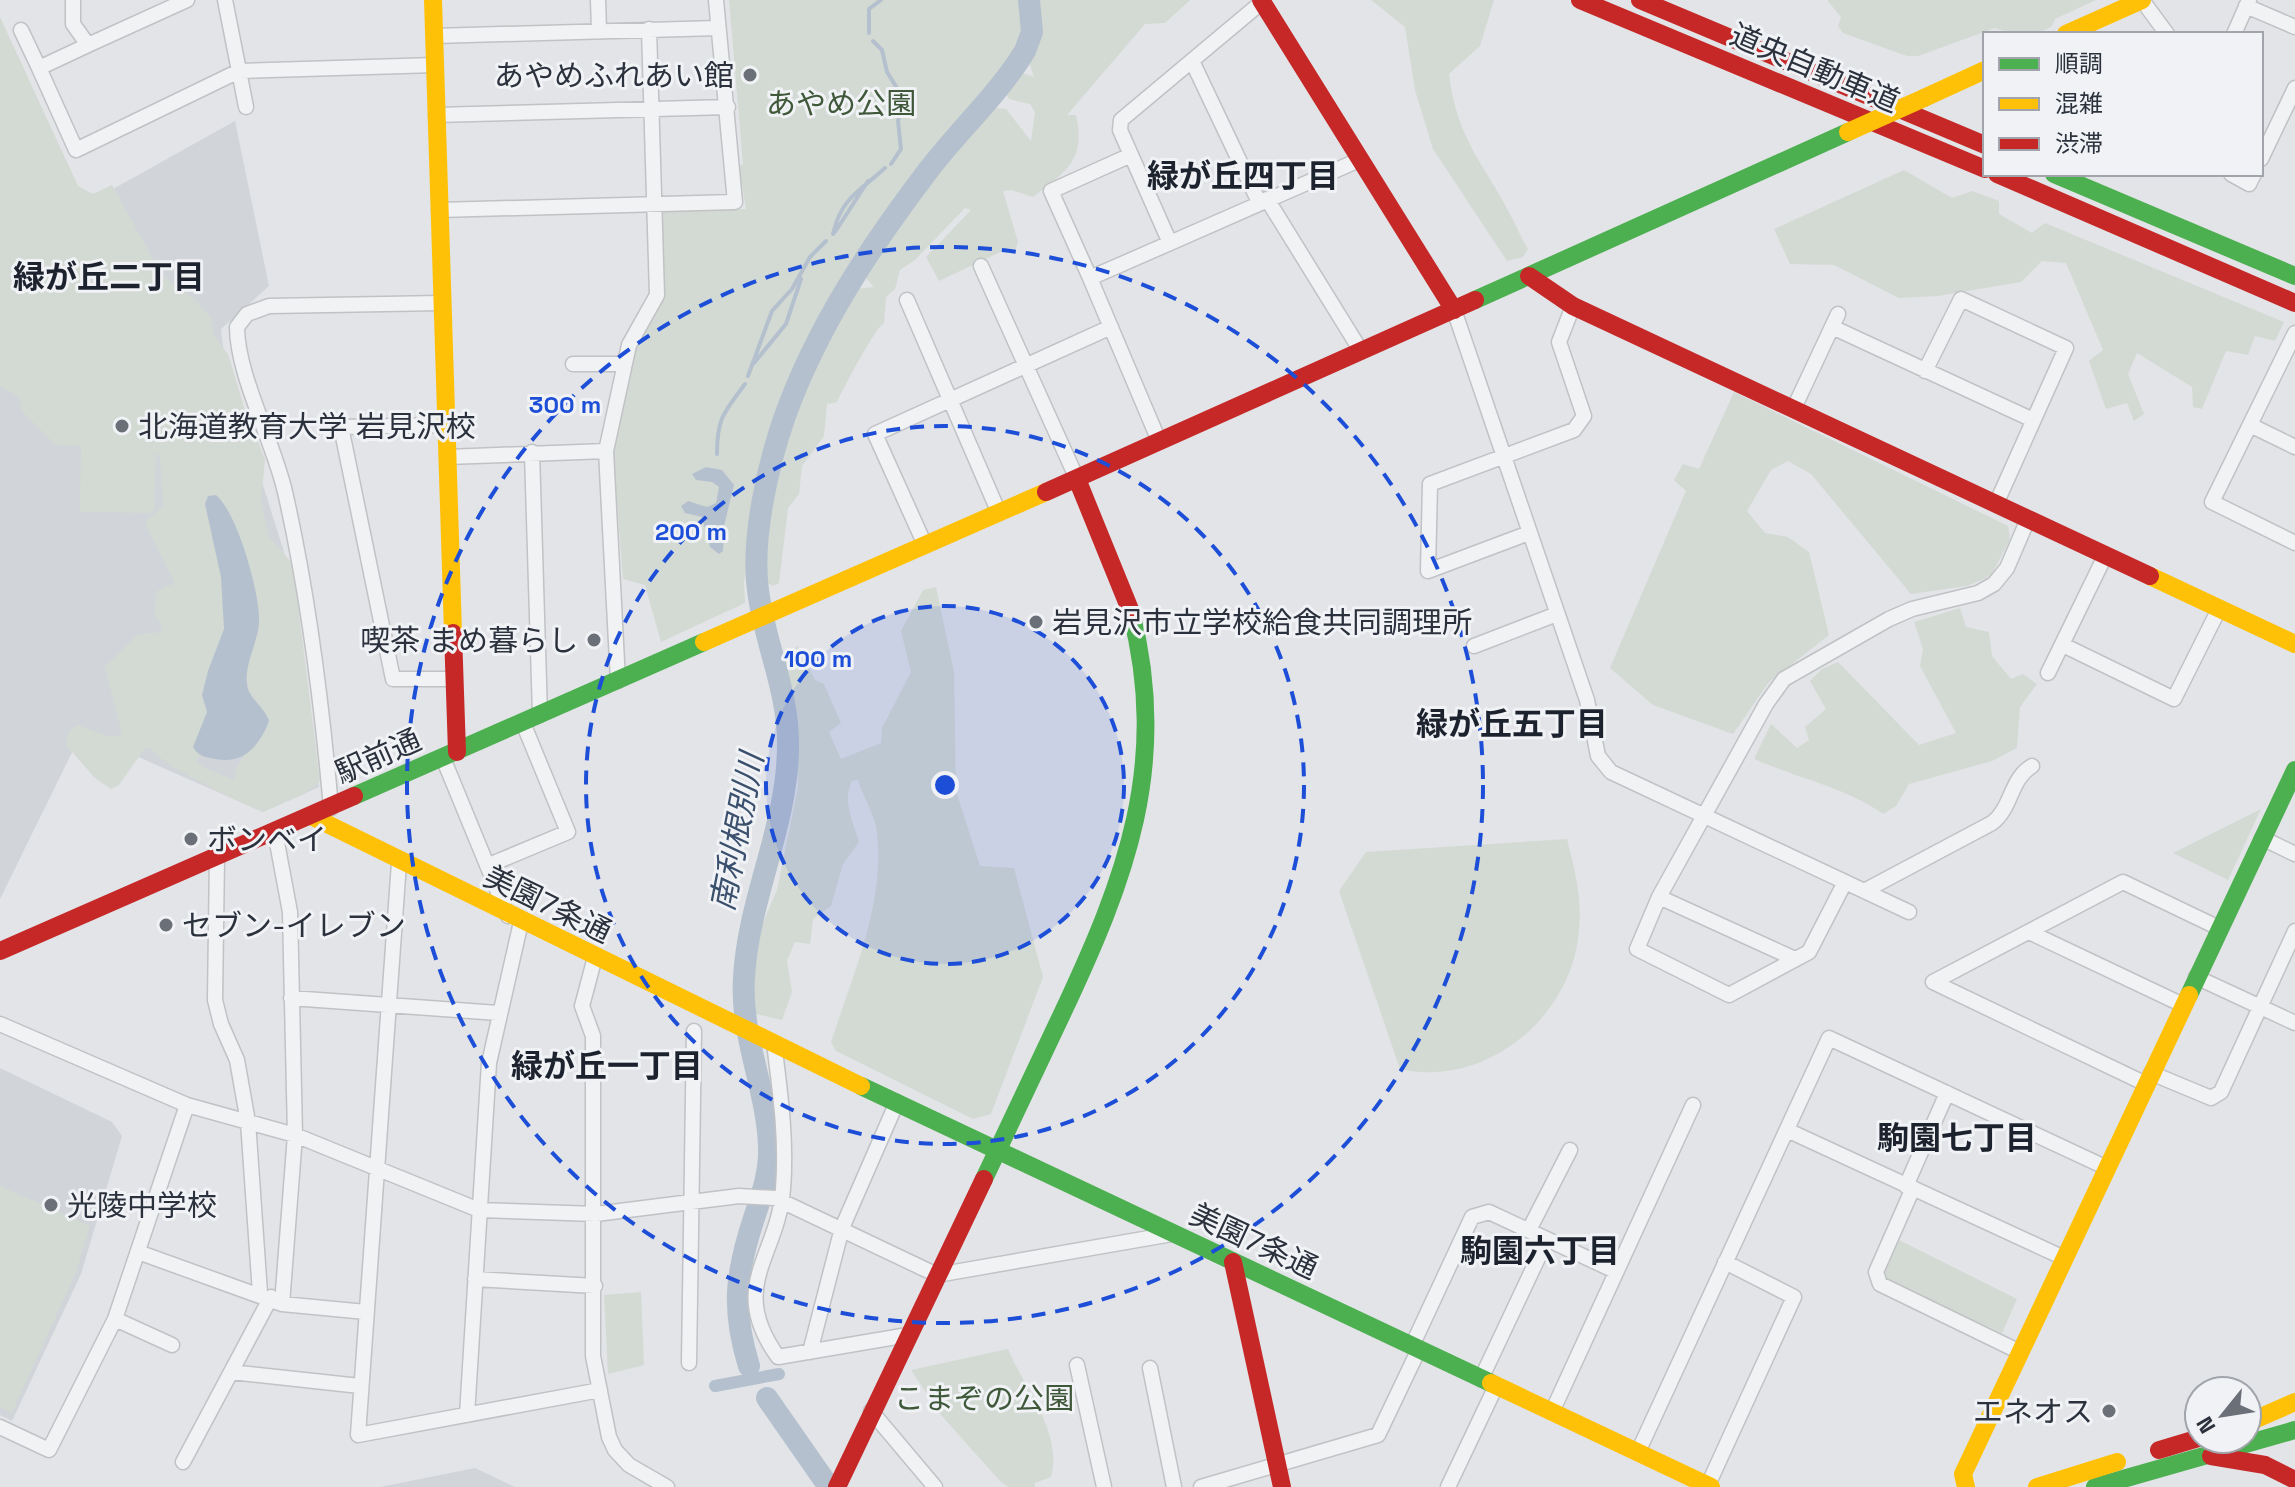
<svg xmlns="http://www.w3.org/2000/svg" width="2295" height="1487" font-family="'Space Grotesk','Noto Sans JP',sans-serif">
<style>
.built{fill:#d1d4d9}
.green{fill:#d3dad3;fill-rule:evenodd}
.water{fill:#b4c0ce}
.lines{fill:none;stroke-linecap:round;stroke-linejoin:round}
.stream{stroke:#b4c0ce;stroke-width:4}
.canal{stroke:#b4c0ce;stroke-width:12}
.river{stroke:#b4c0ce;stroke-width:22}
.street-casing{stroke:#c0c2c5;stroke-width:17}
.street{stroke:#f1f2f4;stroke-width:14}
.fast{stroke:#4caf50;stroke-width:18}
.slow{stroke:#ffc107;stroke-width:18}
.jam{stroke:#c62828;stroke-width:18}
.slow-bridge{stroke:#ffc107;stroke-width:18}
.ring{fill:none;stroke:#1d4ed8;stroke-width:4;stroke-dasharray:14 10}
.poi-dot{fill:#6b7078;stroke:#f0f2f5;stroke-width:3}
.labels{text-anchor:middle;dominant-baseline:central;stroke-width:6;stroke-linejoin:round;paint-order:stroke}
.street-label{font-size:30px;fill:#2b323d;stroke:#f0f2f5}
.poi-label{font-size:30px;fill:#2b323d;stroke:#f0f2f5;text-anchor:start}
.park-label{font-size:30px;fill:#3f583a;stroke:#f0f2f5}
.neighbourhood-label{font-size:32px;font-weight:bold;fill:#1d232e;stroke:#f0f2f5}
.water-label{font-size:32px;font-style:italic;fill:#3a506d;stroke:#f0f2f5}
.centre{fill:#1d4ed8;stroke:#f0f2f5;stroke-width:4}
.ring-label{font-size:24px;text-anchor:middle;font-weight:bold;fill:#1d4ed8;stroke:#f0f2f5;stroke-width:6;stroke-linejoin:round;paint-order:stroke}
</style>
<rect width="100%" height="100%" fill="#e2e4e7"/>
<path class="built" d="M0,36L79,208L235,121L269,286L221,329L225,364L284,552L319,787L263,812L82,732L0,899Z
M0,1068L112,1122L122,1136L81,1274L12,1421L0,1415Z
M475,1468L515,1487H380Z"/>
<path class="green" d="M729,0H1021L1025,33L993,93L944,142L865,244L894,210L921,198L960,140L994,108L1006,109L1031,141L1035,112L1030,104L1009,99L1004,89L1020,72L1034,77L1027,56L1037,40V0H1190L1165,23L1145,24L1067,115H1076C1086,161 1066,171 1033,197L1011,190L1003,191L1018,242L1015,250L1009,248L939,281L926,257L971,210L965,208L915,260L900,270L895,289L886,297L884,323C875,328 843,389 837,402L827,404L824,436L802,466L799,494L788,508L779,583L773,586L761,580L756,532L770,440L744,582L745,603L661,642L645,585L623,579L613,451L633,348L662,295L660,212L746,209L739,166L743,164ZM859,252L865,277L874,287L840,291L820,323Z
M1371,0H1494L1480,46L1449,74C1457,142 1486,165 1514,222C1519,231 1522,240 1528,249L1523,257L1507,261L1433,149L1415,90L1405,27Z
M1827,0H2096L2055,19L2052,26C2034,38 2014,35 1995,28L1918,56H1907L1843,33L1838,26L1841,17Z
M0,17L78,186L93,194L112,185L162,275L195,299L211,318L214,336L228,354L245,410L265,459L261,502L269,537L293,564L320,781L306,793L263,812C242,803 159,765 151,748H145L119,785L111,789L95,778L66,745L69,731L78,725L111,737L122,734L105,667L137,635L161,632L162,625L154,613L157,591L175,583L145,523L163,506L160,457L156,452L154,513L80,512L81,446L56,445L22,411L19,397L0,386ZM231,608C236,633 259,720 252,740C246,757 237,760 234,780L201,766L197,760L203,751Z
M1904,170L1952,198L1972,191L1999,201V214L2032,233L2045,223L2284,322L2275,341L2255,336L2248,355L2226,351L2202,409L2193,407L2192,387L2137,353L2128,374L2144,414L2134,421L2127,403L2106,409L2089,361L2103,350L2066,263L2042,261L2021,282L1938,296L1899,298L1834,265L1790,264L1774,229Z
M1734,392L2008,526L2010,539L1991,576L1967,586L1911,594L1811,474L1788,461L1771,470L1747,511L1765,533L1788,537L1809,552L1829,635L1769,682L1733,734L1653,705L1610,668L1686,491L1674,480L1683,464L1699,469Z
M936,587L954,672L956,791L980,866L1014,868L1043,977L991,1114L973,1119L836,1051L831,1042C853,975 885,904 877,832C875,815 863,797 858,780L852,781C842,801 853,822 859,842L843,864L831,906L813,919L810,944L795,942L787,961L792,992L782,1020L752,1013L754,943L777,890L798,787L795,707L783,654L798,646L815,680L824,684L841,723L829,732L841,759L881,743L882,728L911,672L901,631L923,590Z
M1960,608L1966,627L1989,632L1992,656L2011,679L2023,674L2037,684L2020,707L2017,748L1992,761L1909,784L1896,806L1883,814C1849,789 1795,777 1754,759L1771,724L1797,748L1809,740L1805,727L1826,709L1810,681L1822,669L1838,662L1919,745L1956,733L1920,666L1923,649L1914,622Z
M2261,809L2228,880L2173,853Z
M1567,839C1575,870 1582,898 1579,930C1573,1016 1486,1089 1400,1069L1339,891L1366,852Z
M0,1186L90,1226L76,1272L12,1413L0,1407Z
M1895,1238L2017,1299L2002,1333L1887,1281L1881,1271Z
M641,1292L644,1365L608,1374L604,1295Z
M1008,1349C1024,1388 1063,1432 1051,1477L1035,1483V1487H1008L1000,1481L941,1415L911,1370Z"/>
<path class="water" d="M706,467L722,470L734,485L724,526L723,551L719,554L710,547L702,517L685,513L681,506L688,501L707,507L716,503L719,487L712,482L696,480L692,474Z
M216,495C237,512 261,595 259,623C258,642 244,665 247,684C248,698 265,707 269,721C260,745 244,765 215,759C205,757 198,756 193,747L207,712L202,695L208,671L224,629L221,577L205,504L208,496Z"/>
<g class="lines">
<path class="stream" d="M869,33V9L881,0
M873,41L882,50L887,72L902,96
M891,164L901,149L898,121L903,103
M835,232L868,181
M833,234C841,198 860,191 885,168
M754,363L786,324L801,279
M748,376L772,311L792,289L810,257L826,241
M717,454C717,417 724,413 745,384"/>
<path class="canal" d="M715,1386L779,1374"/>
<path class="river" d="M749,1366C731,1308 736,1272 755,1215C763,1192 770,1170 769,1146C767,1089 740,1035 744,978C748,898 789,824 788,742C788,690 764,641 758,590C751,539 768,464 785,416C817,327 870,247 927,172C958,131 998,95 1025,51L1032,32L1029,0
M767,1398L829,1487"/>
<g class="street-casing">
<path id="street" d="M598,0L599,30
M2142,0L2167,34
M1262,2L1121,120L1120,130L1170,243L1359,160
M2246,6L2295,27
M21,30L39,68L88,45L73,24V0
M2234,34L2249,0
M434,36L718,28
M88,45L187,0
M1192,61L1259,202
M39,68L76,150L239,71L225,0
M246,107L239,71L435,65
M436,115L728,107
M2261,159L2295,88
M2231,174L2249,184L2254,174
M1267,199L1361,351
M439,210L735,202L716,0
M981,266L1077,479
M1090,278L1051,191L1131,155
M907,300L999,513
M1454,310L1587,700L1598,756L1611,772L1909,912
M1832,327L2033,420
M2295,333L2212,502L2295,543
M573,364H625
M1925,371L1961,299L2066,348L1996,504
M1794,408L1838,314
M445,425L341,427L393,679H452
M2250,425L2295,447
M1159,441L1090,278L1170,243
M532,452L540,715
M447,457L606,451
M1529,533L1428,571L1430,484L1574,430L1584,416L1559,342L1573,306
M925,545L875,434L1111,327
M2063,645L2174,699L2219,609
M1474,646L1557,614
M2048,673L2105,556
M618,681L606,451L629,345L657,295L649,29
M443,758L508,916
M331,808C322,705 308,593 285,492C274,443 237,375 237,327L247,314L269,306L442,303
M275,832L290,912L295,1135L282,1304
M2262,838L2295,854
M217,856L215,1000L221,1024L237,1060L248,1122L260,1293
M399,863L358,1435L600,1390
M489,865L568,832L523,723
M1844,884L1809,952L1729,995L1637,949L1659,897L1766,704L1784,679L1889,619L1912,609L1978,593L1994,584L2007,568L2028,519
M1866,890L1992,823C2012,808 2010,779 2032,766
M1659,897L1795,959
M2029,932L2183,1005
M595,957L582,1006L593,1036V1356L609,1437L615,1450L629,1465L667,1487
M2196,977L2295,1023
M1933,982L2123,882L2219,928
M1933,982L2146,1084
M291,998L498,1013
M0,1024L187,1105L295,1135L479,1210L596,1214L739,1196L775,1198L937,1275L1172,1234
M774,1043C780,1091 787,1140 783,1189C778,1257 727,1286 778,1357L908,1335
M2151,1073L2211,1098L2221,1092L2295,931
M1787,1130L2064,1258
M1906,1186L1947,1093
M1913,1188L1876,1272L1880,1284L2020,1352
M1529,1230L1570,1150
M138,1252L282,1304L366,1312
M475,1279L595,1286
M115,1319L172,1345
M1412,1346L1472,1217L1489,1212L1615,1271
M810,1352L842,1228L897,1102
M689,1363L694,1031
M1077,1365L1104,1487
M1150,1368L1174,1487
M231,1372L360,1386
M1481,1379L1547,1239
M871,1411L935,1487
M1552,1412L1693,1105
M467,1415L489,1063L521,922
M0,1427L49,1450L115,1319L187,1105
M1638,1452L1829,1038L2107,1168
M183,1462L271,1297
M1708,1485L1794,1297L1725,1262
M1201,1487L1378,1435L1419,1349
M1448,1487L1496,1386"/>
</g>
<use href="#street" class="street"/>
<path class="fast" d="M2054,174L2295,276
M1475,300L1848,132
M354,796L704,642
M2189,995L2295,770
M861,1086L1491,1383
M984,1179C1010,1124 1036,1069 1062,1014C1126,878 1170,764 1131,612
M2095,1487L2295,1430"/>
<path class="slow" d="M433,0L453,633
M2066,34L2142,0
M1924,98L1985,70
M2150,576L2295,644
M704,642L1046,492
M311,816L861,1086
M1491,1383L1711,1487
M2247,1423L2295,1402
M1966,1487L1963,1474L2189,995
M2037,1487L2117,1462"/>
<path class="jam" d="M1261,0L1454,310
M1580,0L1985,169
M1640,0L1985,145
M1997,174L2295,303
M1529,276L1573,306L2150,576
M1077,479L1131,612
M1046,492L1475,300
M453,633L457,752
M0,951L354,796
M1233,1262L1282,1487
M2159,1450L2199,1438
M2211,1456L2265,1465L2295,1480
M837,1487L984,1179"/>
<path class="slow-bridge" d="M1848,132L1924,98"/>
</g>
<circle cx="945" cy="785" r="179" fill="#1d4ed8" fill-opacity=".12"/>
<g class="ring">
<circle cx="945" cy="785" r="179"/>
<circle cx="945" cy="785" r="359"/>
<circle cx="945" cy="785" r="538"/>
</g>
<g class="poi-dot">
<circle cx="750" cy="75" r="8"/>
<circle cx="122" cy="426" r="8"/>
<circle cx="1036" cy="622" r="8"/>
<circle cx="594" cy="640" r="8"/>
<circle cx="191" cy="839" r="8"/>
<circle cx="166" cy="925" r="8"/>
<circle cx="51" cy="1205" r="8"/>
<circle cx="2109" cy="1411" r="8"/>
</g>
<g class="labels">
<g class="street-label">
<text transform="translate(1815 68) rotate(23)">道央自動車道</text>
<text transform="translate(378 756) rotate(-24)">駅前通</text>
<text transform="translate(548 904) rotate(26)">美園7条通</text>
<text transform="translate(1254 1241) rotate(25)">美園7条通</text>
</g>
<g class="poi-label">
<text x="734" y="75" text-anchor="end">あやめふれあい館</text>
<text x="138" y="426">北海道教育大学 岩見沢校</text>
<text x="1052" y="622">岩見沢市立学校給食共同調理所</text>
<text x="578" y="640" text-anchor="end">喫茶 まめ暮らし</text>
<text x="207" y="839">ボンベイ</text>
<text x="182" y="925">セブン-イレブン</text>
<text x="67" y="1205">光陵中学校</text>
<text x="2093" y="1411" text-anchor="end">エネオス</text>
</g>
<g class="park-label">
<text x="841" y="103">あやめ公園</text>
<text x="984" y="1398">こまぞの公園</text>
</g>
<g class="neighbourhood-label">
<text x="1243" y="176">緑が丘四丁目</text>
<text x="109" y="277">緑が丘二丁目</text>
<text x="1512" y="724">緑が丘五丁目</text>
<text x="607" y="1066">緑が丘一丁目</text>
<text x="1957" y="1138">駒園七丁目</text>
<text x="1540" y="1251">駒園六丁目</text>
</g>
<g class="water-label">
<text transform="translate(737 832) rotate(-79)">南利根別川</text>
</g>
</g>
<circle cx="945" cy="785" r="12" class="centre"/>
<g class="ring-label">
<text x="565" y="413">300 m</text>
<text x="691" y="540">200 m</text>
<text x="818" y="667">100 m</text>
</g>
<rect x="1983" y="32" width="280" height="144" fill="#f0f2f5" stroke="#a1a5ab" stroke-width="2"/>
<rect x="1999" y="58" width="40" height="12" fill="#4caf50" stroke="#a1a5ab" stroke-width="2"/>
<text x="2055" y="72" font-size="24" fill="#2b323d">順調</text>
<rect x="1999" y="98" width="40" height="12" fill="#ffc107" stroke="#a1a5ab" stroke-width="2"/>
<text x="2055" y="112" font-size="24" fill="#2b323d">混雑</text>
<rect x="1999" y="138" width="40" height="12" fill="#c62828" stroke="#a1a5ab" stroke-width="2"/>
<text x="2055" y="152" font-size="24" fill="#2b323d">渋滞</text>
<g transform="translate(2223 1415) rotate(240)"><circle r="38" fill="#f0f2f5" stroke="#a1a5ab" stroke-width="2"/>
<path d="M0-6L14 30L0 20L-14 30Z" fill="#6b7078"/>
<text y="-12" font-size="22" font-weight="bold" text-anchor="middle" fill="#2b323d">N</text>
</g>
</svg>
